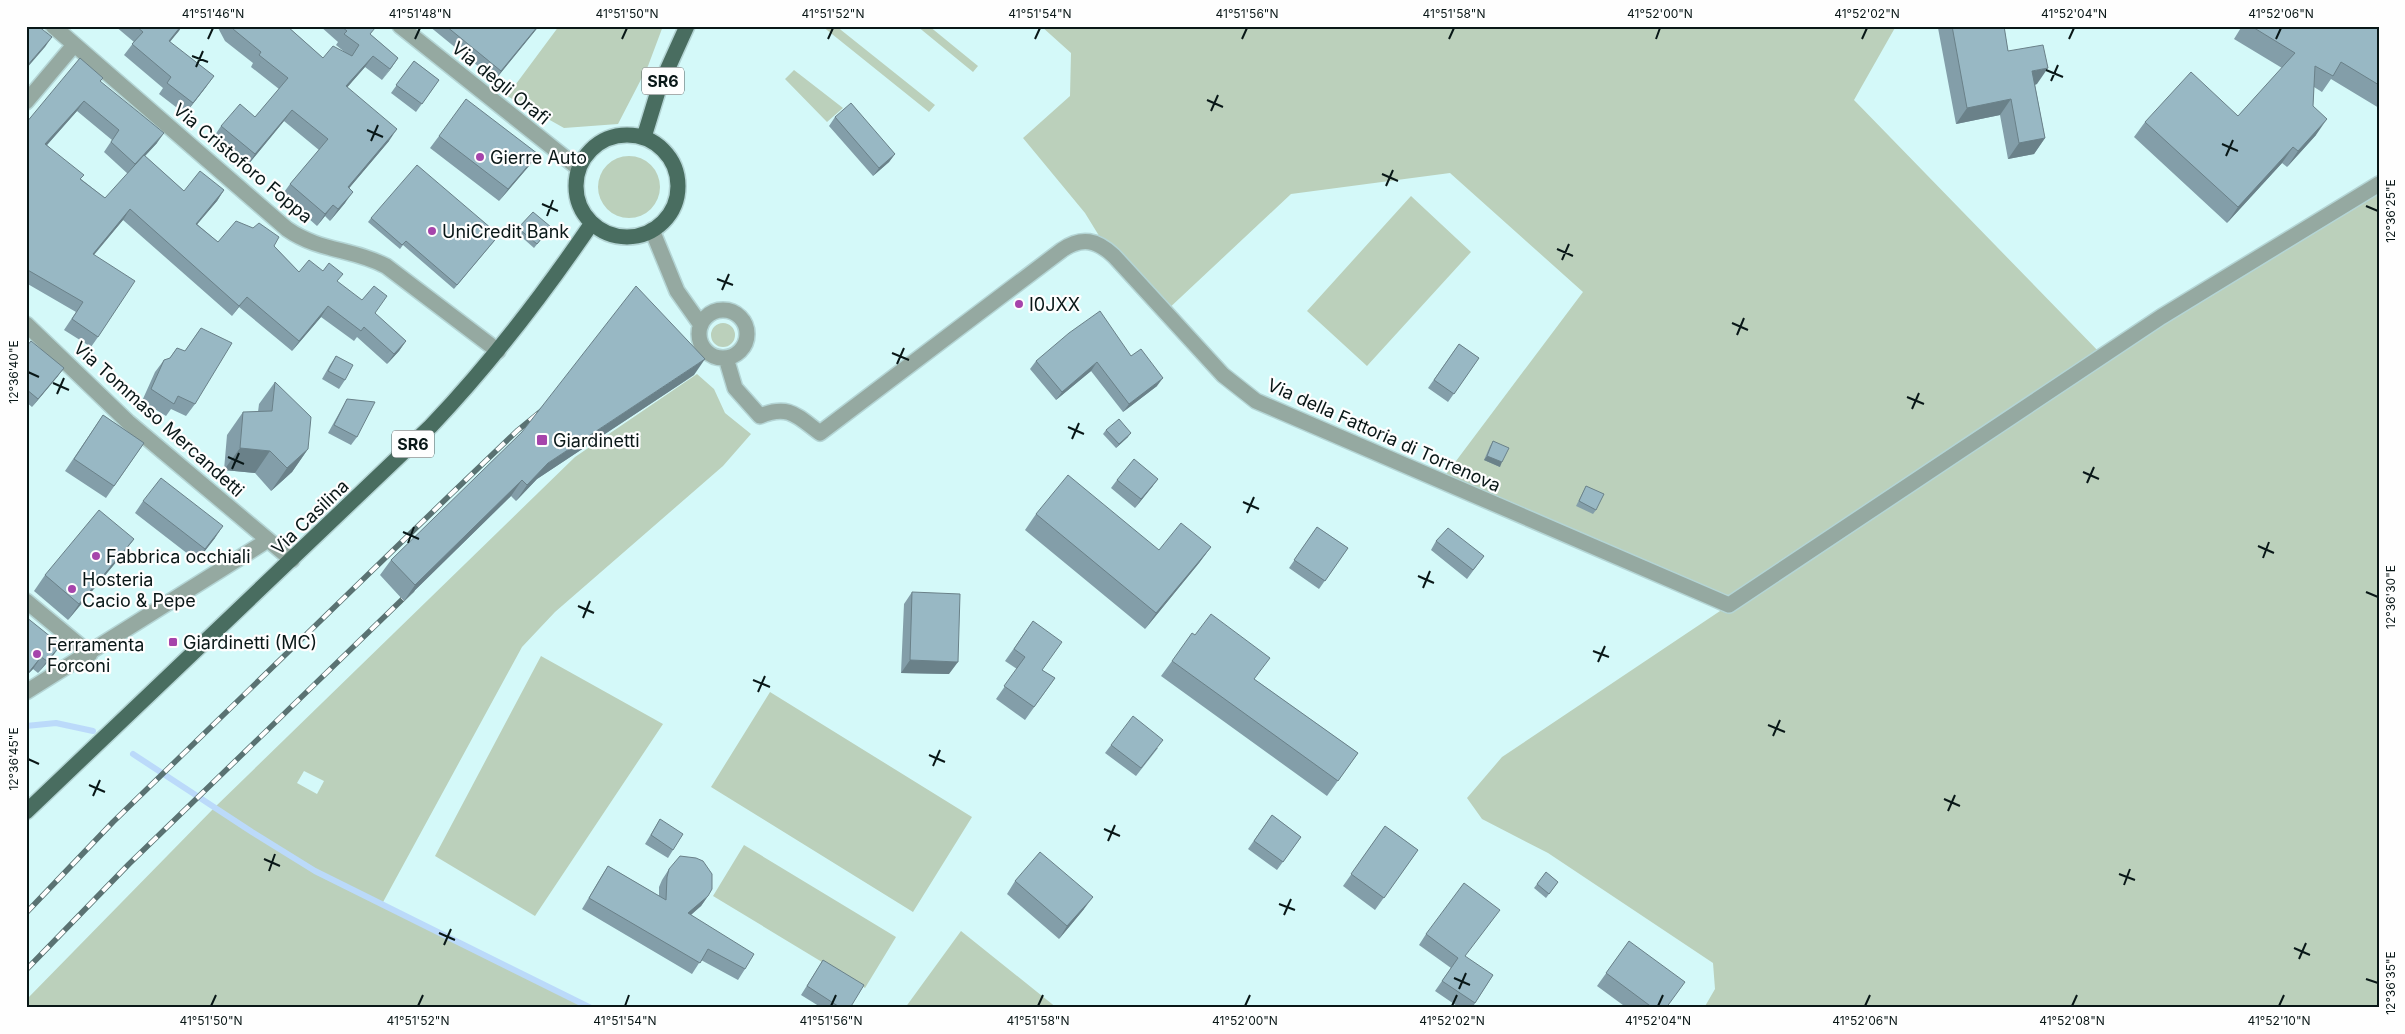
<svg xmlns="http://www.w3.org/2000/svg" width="2405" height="1034" font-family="Inter,sans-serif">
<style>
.green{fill:#bbd0bb;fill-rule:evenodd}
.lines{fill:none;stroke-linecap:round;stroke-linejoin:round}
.stream{stroke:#bbdafa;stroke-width:6}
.street-casing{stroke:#b4d5d5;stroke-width:18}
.primary-casing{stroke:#b4d5d5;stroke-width:18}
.street{stroke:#95a9a1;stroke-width:15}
.primary{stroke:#496d60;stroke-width:15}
.rail-casing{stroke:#5a7272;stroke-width:5.5}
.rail{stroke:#fefefe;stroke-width:4;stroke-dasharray:11;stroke-linecap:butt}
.wall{fill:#839ea9;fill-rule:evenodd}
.shaded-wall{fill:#6a8189}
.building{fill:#98b8c4;stroke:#6a8189}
.ticks{fill:none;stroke:#091717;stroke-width:2}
.poi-dot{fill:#a644ab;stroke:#fefefe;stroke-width:2}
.labels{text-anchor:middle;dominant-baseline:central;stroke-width:4.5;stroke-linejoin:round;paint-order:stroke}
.shield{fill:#fefefe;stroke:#525c5c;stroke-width:1}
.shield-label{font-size:16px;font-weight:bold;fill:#091717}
.street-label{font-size:18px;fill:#091717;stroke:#fefefe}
.poi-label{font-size:18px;fill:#091717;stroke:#fefefe;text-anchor:start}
.neatline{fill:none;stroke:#091717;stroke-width:2}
.ticks-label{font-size:12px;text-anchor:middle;fill:#091717}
</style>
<rect width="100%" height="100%" fill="#d4f9f9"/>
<path class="green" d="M559,26H663L648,66L618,124L564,128L507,96Z
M822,26H836L935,105L929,112Z
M917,26H929L978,66L973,72Z
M1041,26H1896L1854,100L2103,356L2379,183V1008H1704L1715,989L1713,963L1548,853L1482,819L1467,798L1502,757L1729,605L1441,481L1583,292L1450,173L1291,194L1165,312L1109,252L1085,213L1023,138L1070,96L1071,53Z
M794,70L843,108L827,122L785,79Z
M598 187a31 31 0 1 1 62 0a31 31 0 1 1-62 0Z
M1411,196L1471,252L1367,366L1307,311Z
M711 335a12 12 0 1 1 24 0a12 12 0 1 1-24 0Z
M697,374L714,389L725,413L751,434L723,466L555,612L522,647L382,904L594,1008H26V1000L215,807L575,457ZM304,771L324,781L317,794L297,783Z
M541,656L663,724L535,916L435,856Z
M770,692L972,817L913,912L711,787Z
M744,845L896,937L865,988L713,896Z
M961,931L1057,1008H905Z"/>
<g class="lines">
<path class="stream" d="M26,726L56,723L93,731
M133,754L252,832L315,871L591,1008"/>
<g class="street-casing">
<path id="street" d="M53,26L287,229C320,252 352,248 386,266L498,351
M400,26L578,168
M26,102L74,45
M652,230L677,291L701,325
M699 334a24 24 0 1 1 48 0a24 24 0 1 1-48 0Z
M26,324L128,422L292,560
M726,358L735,388L760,416C789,404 797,416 820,433L1062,250C1082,236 1097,240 1114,256L1223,375L1256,401L1729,605L2161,317L2379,184
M26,601L90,654
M26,692L268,540"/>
</g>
<g class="primary-casing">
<path id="primary" d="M576 186a51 51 0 1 1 102 0a51 51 0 1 1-102 0Z
M644,137L659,88L687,26
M26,812L431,426C491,363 543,295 592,223"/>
</g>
<use href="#street" class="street"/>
<use href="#primary" class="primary"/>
<g class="rail-casing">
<path id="rail" d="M26,913L113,822L449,496L518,430L546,407
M26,970L129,864L412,590"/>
</g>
<use href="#rail" class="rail"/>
</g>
<path class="wall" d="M115,26H182L170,42L206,87L185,114L159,94L163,88L124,55L134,42Z
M217,26H287L323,58L347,54L336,45L338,42L320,26H374L370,34L398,58L382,80L365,67L347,87L389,141L349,188L345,203L330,221L325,216L317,226L282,195L290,184L319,150L284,121L247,166L213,138L221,126L255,117L279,89L251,67L253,63L225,41Z
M429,26H539L495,80Z
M1939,26H2004L2008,51L2037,84L2035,85L2045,138L2034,154L2008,159L2000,115L1956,124L1938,28Z
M2242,26H2379V108L2331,79L2322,92L2314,87L2313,106L2316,135L2287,167L2282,163L2227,223L2134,137L2145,122L2238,116L2282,68L2234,39Z
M414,61L439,80L416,112L391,93Z
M103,78L100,82L157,143L145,156L184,191L224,190L217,201L197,224L218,242L274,246L299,272L323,271L337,282L406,341L399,351L387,364L357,337L354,341L321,317L292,351L239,307L232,316L123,220L94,255L98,337L91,347L64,330L76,312L26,283V123ZM77,111L112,140L104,152L128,174L105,198L81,179L47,145Z
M835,117L895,154L889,162L873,176L829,126Z
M439,136L529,166L499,201L430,148Z
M371,218L496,239L454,289L403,245L400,249L368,222Z
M551,227L534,248L516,232L518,228Z
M201,328L195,404L186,416L171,409L166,416L142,401L155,372L164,360L169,359L177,348L185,351Z
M1459,344L1479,358L1448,402L1428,388Z
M26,347L58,376L32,407L26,402Z
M336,356L345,380L339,389L322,379L330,365Z
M1131,356L1157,386L1123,412L1091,371L1056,400L1030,369L1036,361Z
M694,375L537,479L516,501L511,496L404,601L380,575L391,560Z
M275,382L308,449L292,472L271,491L255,473L224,470L227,435L243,412H258L259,404Z
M347,399L357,437L351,445L328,433L342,408Z
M103,415L144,443L106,498L65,471Z
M1106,430L1128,437L1116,448L1103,434Z
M1493,441L1500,467L1484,460L1490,446Z
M1158,479L1152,487L1135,508L1111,488L1117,480Z
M1586,486L1596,510L1593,514L1576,506Z
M143,501L215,538L197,561L135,513Z
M1036,514L1159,550L1211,547L1199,563L1145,629L1025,530Z
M1317,527L1348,548L1319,589L1289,568Z
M134,539L122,555L68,620L34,591L45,575Z
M1436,541L1484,556L1467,579L1431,550Z
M912,592L949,674L901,673L904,604Z
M26,617L52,657L38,673L33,669L26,676Z
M1033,621L1042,670L1055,678L1025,720L996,699L1017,669L1005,661Z
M1172,661L1254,679L1358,753L1327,796L1161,676Z
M1111,745L1158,748L1136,776L1105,753Z
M1272,815L1301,837L1277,870L1248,849Z
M660,819L673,850L668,858L645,844Z
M1385,826L1418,850L1375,910L1343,886Z
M608,866L659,896V887L662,880L669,869L708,896L701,906L691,915L745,969L738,980L701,960L692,974L582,909L601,877Z
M1546,872L1558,882L1546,898L1534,888Z
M1015,881L1084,909L1059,939L1007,894Z
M1426,934L1493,975L1472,1008H1460L1435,991L1451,968L1419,945Z
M1629,941L1667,1008H1627L1597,986Z
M823,960L850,1008H822L801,995Z"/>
<path class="shaded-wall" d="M181,26H182L179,31L161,52L169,41Z
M538,26H539L495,80L501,71Z
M52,37L45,47L26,69V67Z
M373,56L365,67L338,98L346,86Z
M398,58L390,70L382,80Z
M2048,68L2037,84L2021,87L2032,71Z
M214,76L206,87L185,114L193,103Z
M2011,99L2000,115L1956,124L1967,108Z
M84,101L77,111L38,155L45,144Z
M292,110L284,121L247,166L255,154Z
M2327,119L2316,135L2287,167L2298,151Z
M397,129L389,141L340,199L348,187Z
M164,133L157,143L128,174L135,164Z
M2045,138L2034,154L2008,159L2019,143Z
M2293,147L2282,163L2227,223L2238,207Z
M538,154L529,166L499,201L508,189Z
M895,154L889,162L873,176L879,168Z
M224,190L217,201L189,234L196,224Z
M353,192L345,203L330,221L338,209Z
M333,205L325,216L317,226L325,214Z
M130,209L123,220L86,264L93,254Z
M247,297L239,307L232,316L239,306Z
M328,306L321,317L292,351L299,341Z
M406,341L399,351L387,364L394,354Z
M705,359L694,375L537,479L516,501L527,485L548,463Z
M1097,362L1091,371L1056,400L1062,392Z
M64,368L58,376L32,407L38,399Z
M1163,378L1157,386L1123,412L1129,404Z
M1131,433L1128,437L1116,448L1119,444Z
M240,448L270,451L255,473L224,470Z
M308,449L292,472L271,491L287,468Z
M1487,456L1502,462L1500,467L1484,460Z
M1158,479L1152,487L1135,508L1141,499Z
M522,480L511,496L404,601L415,585Z
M223,526L215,538L197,561L205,549Z
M134,539L122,555L68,620L79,604Z
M1211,547L1199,563L1145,629L1156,613Z
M61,645L52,657L38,673L47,661Z
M41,657L33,669L26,676V675L29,672Z
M910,660L958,662L949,674L901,673Z
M708,896L701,906L680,924L688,913Z
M1093,897L1084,909L1059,939L1067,926Z"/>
<path class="building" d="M26,26H38L52,37L26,67Z
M136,26H181L169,41L214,76L193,103L167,83L171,77L132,44L143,32Z
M231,26H287L323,58L333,46L352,56L359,45L344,34L347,31L341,26H374L375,28L370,34L398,58L390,69L373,56L346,86L397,129L348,187L353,192L338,209L333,205L325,214L290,184L328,139L292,110L255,154L221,126L240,104L255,117L288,78L259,55L261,52L233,29Z
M446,26H538L501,71Z
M1952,26H2004L2008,51L2043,45L2048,68L2032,71L2045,138L2019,143L2011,99L1967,108Z
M2251,26H2379V85L2341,62L2333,76L2315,66L2313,106L2327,119L2298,151L2293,147L2238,207L2145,122L2191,72L2238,116L2295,53Z
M80,58L103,78L100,81L164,133L135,164L111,142L119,130L84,101L45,144L84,175L80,179L105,198L144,155L184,191L200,171L224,190L196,224L218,242L236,221L253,228L259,223L279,237L274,246L299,272L309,260L323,271L329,263L343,274L337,281L362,300L374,286L387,296L375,313L406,341L394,354L364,327L361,331L328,306L299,341L247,297L239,306L130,209L93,254L135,281L98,337L72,319L83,302L26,269V123Z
M414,61L439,80L422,104L396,85Z
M466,99L538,154L508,189L439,136Z
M851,103L895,154L879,168L835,117Z
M417,165L499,235L457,285L406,241L402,245L371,218Z
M533,212L551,227L537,244L518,228Z
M636,286L705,359L548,463L527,485L522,480L415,585L391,560L522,432Z
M1100,311L1131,356L1141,349L1163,378L1129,404L1097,362L1062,392L1036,361L1069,333Z
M201,328L232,343L195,404L178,396L174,404L151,389L164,360L170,358L177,348L185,351Z
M31,341L64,368L38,399L26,389V347Z
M1459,344L1479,358L1454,394L1434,380Z
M336,356L353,365L345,380L328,371Z
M275,382L311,417L308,449L287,468L270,451L240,448L243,412L272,411Z
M347,399L375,402L357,437L334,425Z
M103,415L144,443L114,486L74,459Z
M1119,419L1131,433L1119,444L1106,430Z
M1493,441L1509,448L1502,462L1487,456Z
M1134,459L1158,479L1141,499L1117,480Z
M1068,475L1159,550L1181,523L1211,547L1156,613L1036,514Z
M161,478L223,526L205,549L143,501Z
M1586,486L1604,494L1596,510L1579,501Z
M99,510L134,539L79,604L45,575Z
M1317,527L1348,548L1325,581L1294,560Z
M1448,528L1484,556L1473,570L1436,541Z
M912,592L960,594L958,662L910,660Z
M1211,614L1270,658L1254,679L1358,753L1338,781L1172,661L1192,633L1195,635Z
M26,617L61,645L47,661L41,657L29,672L26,670Z
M1033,621L1062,642L1042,670L1055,678L1034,707L1004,686L1025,657L1014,649Z
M1133,716L1163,740L1141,768L1111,745Z
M1272,815L1301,837L1283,862L1254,841Z
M660,819L683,834L673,850L651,835Z
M1385,826L1418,850L1384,898L1351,874Z
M1040,852L1093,897L1067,926L1015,881Z
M680,856L696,858L703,861L712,874V889L708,896L688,913L754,954L745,969L708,949L700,963L589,898L608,866L666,900L667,877L669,869Z
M1546,872L1558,882L1549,894L1537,884Z
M1464,883L1500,910L1465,956L1493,975L1475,1003L1442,981L1458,958L1426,934Z
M1629,941L1685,982L1666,1008H1653L1606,973Z
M823,960L864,985L850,1008H841L807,986Z"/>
<path class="ticks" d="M208,39L213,28M415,39L420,28M622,39L627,28M828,39L833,28M1035,39L1040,28M1242,39L1247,28M1449,39L1454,28M1656,39L1660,28M1862,39L1867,28M2069,39L2074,28M2276,39L2281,28M192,56L208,62M196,67L203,51M2046,70L2063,77M2051,81L2058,65M1207,100L1223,107M1211,111L1218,95M367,130L383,137M371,141L378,125M2222,144L2238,151M2226,156L2233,140M1382,174L1398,181M1386,186L1393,170M542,204L558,211M2366,206L2378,211M547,216L553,200M1557,249L1573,256M1562,260L1569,244M717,279L733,285M722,290L729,274M1732,323L1748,330M1737,335L1744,318M892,353L909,360M897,364L904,348M28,372L39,377M53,383L69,390M57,394L64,378M1907,397L1924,404M1912,409L1919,393M1068,427L1084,434M1072,439L1079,423M228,457L244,464M232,469L239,453M2083,472L2099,479M2087,483L2094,467M1243,502L1259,509M1247,513L1254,497M403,532L419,539M408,543L414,527M2258,546L2274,553M2263,558L2269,542M1418,576L1434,583M1423,588L1430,571M2366,592L2378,597M578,606L594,613M583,618L590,601M1593,651L1609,657M1598,662L1605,646M753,680L770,687M758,692L765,676M1768,725L1785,732M1773,736L1780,720M929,755L945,762M28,759L39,764M933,766L940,750M89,785L105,792M93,796L100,780M1944,799L1960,806M1948,811L1955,795M1104,829L1120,836M1108,841L1115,825M264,859L280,866M269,871L275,854M2119,874L2135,880M2124,885L2130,869M1279,904L1295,910M1284,915L1291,899M439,933L455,940M444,945L451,929M2294,948L2310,955M2299,959L2306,943M1454,978L1470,985M2366,979L2378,983M1459,989L1466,973M211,1006L216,995M418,1006L423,995M625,1006L629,995M831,1006L836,995M1038,1006L1043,995M1245,1006L1250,995M1452,1006L1457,995M1658,1006L1663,995M1865,1006L1870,995M2072,1006L2077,995M2279,1006L2284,995"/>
<g class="poi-dot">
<circle cx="480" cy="157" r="5"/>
<circle cx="432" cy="231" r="5"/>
<circle cx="1019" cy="304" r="5"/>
<rect x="536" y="434" width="12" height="12" rx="2.5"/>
<circle cx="96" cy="556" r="5"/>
<circle cx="72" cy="589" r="5"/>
<rect x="168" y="637" width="10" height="10" rx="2.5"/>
<circle cx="37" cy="654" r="5"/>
</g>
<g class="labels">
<g class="shield">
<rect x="642" y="67.5" width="42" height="27" rx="4"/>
<rect x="392" y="430.5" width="42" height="27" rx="4"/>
</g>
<g class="shield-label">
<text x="663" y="81">SR6</text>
<text x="413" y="444">SR6</text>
</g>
<g class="street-label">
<text transform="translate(501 83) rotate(39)">Via degli Orafi</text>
<text transform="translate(243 163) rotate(40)">Via Cristoforo Foppa</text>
<text transform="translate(159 419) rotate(42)">Via Tommaso Mercandetti</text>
<text transform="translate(1384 435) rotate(24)">Via della Fattoria di Torrenova</text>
<text transform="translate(310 517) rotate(-44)">Via Casilina</text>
</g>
<g class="poi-label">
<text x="490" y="157">Gierre Auto</text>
<text x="442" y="231">UniCredit Bank</text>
<text x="1029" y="304">I0JXX</text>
<text x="553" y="440">Giardinetti</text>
<text x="106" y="556">Fabbrica occhiali</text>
<text x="82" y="579">Hosteria<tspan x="82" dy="21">Cacio &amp; Pepe</tspan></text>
<text x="183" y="642">Giardinetti (MC)</text>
<text x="47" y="644">Ferramenta<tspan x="47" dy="21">Forconi</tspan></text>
</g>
</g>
<rect width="2405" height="1034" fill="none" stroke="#fefefe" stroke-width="55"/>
<rect x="28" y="28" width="2350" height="978" class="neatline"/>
<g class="ticks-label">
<text x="213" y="18">41°51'46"N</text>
<text x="420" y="18">41°51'48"N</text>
<text x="627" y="18">41°51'50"N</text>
<text x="833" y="18">41°51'52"N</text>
<text x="1040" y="18">41°51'54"N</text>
<text x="1247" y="18">41°51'56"N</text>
<text x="1454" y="18">41°51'58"N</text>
<text x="1660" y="18">41°52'00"N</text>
<text x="1867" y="18">41°52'02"N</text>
<text x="2074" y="18">41°52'04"N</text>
<text x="2281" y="18">41°52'06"N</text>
<text transform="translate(2391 211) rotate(-90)" y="4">12°36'25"E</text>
<text transform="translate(14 372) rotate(-90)" y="4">12°36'40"E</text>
<text transform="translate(2391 597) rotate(-90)" y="4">12°36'30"E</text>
<text transform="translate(14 759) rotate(-90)" y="4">12°36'45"E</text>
<text transform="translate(2391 983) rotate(-90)" y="4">12°36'35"E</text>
<text x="211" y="1025">41°51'50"N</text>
<text x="418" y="1025">41°51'52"N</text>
<text x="625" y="1025">41°51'54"N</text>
<text x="831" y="1025">41°51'56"N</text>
<text x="1038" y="1025">41°51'58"N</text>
<text x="1245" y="1025">41°52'00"N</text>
<text x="1452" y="1025">41°52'02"N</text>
<text x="1658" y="1025">41°52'04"N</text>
<text x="1865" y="1025">41°52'06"N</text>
<text x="2072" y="1025">41°52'08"N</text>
<text x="2279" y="1025">41°52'10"N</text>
</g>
</svg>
